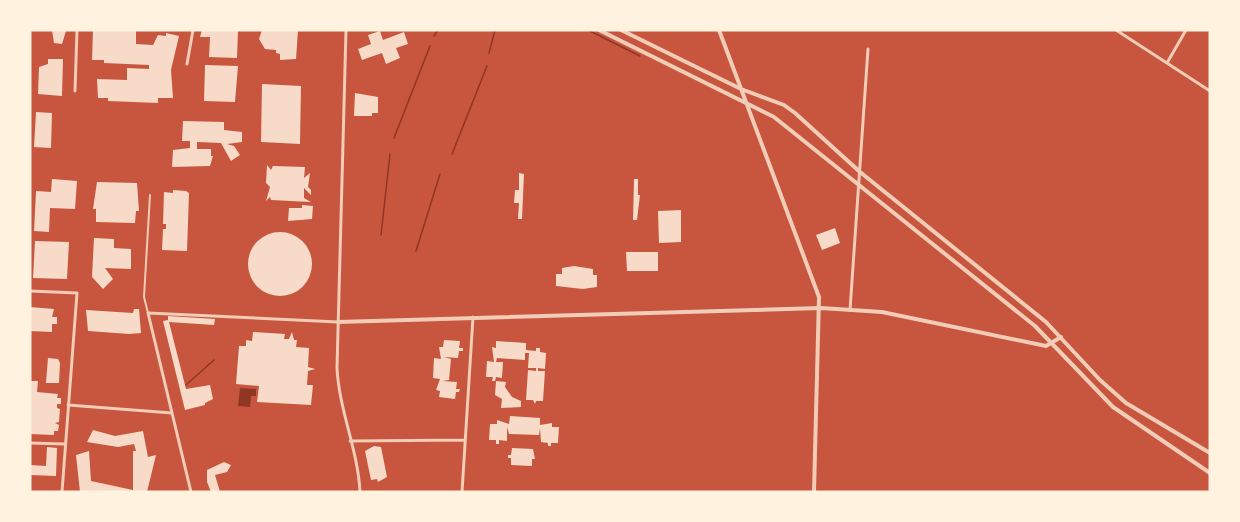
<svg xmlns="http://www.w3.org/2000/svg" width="1240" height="522" font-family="'Roboto Condensed',sans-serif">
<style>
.water{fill:#8f3625}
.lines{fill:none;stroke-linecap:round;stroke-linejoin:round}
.stream{stroke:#8f3625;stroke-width:1.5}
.building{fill:#f7dbc8}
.pedestrian{stroke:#f1ccb7;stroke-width:2}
.minor{stroke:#f1ccb7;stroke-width:3}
.tertiary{stroke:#f1ccb7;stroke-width:4}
</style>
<rect width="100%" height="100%" fill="#c8553d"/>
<path class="water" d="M240,388L256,389V396H251L250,407L238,406Z"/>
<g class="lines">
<path class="stream" d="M588,30L640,56
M434,36L438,30
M489,53L495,30
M394,138L430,46
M452,154L487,66
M381,235L390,154
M416,251L440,174
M186,385L214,360"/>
</g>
<path class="building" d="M52,30L66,31L62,44L54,43Z
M93,30H136V44L153,45L158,35L166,36V33L179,36L171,70L173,98H158V103L108,101V98H98L97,79L127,80V68L149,69V65L104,63V60H92Z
M202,30H238L237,58L209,57L210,37H200Z
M262,30H298L296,59L280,60V54L276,53V50L265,49L259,39Z
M380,31L383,40L404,32L408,44L396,48L400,58L386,64L382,53L362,60L358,49L371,44L368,35Z
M48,59H63L62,96L38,94L39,67L48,64Z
M205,65L238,66L235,102L204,101Z
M262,84L301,86L300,144L261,142Z
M355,93L378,97V113H372V116H354Z
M36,112L52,113L51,148L34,147Z
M183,121L224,122V130L242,132V142L227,144L234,146L240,155L231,161L221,143L197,142V149H211V156H213L210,166L172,167L173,150L190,148V141H182Z
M267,165L271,170L273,166L305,167L304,178L310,173L308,187L311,190V195L304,188V198L311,202L271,200L270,197L266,201L270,187L266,183Z
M519,173L524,174L522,219H518L519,203H514L515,190H519Z
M52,179L77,181L75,209L50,208L49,232L34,231L36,191L51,192Z
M634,179H638V195H640L637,220H633Z
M97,182L137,183L139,211H136L135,223L96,222V209H93Z
M173,190L186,191L189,193L187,251L162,250L163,229H166V224H163L164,192L173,193Z
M302,205L313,206L312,219L288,221L289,208H302Z
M681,210V242L659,243L658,211Z
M835,228L840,243L822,250L816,235Z
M248 264a32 32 0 1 1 64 0a32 32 0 1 1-64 0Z
M94,238L114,239V248L131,249V269L105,268L113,279L103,289L92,277Z
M35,241L69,242L67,279L33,278Z
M626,252H658V271H627Z
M574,266L593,269V275H597V287L583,289L556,286V274H562V268Z
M30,307L54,309L52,317H57V324H52V332L30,331Z
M134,309H139L141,333L129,334L88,331L86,310L133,313Z
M168,316L215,319L214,325L169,322L186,389L210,385L213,399L205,403V405L185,410L163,321L168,320Z
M253,332L285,334L284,339H289L292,332L294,340H297L296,347L309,348L308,367L315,369L308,371L307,385H313L311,405L257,402L259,386L236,384L239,346H246V340L252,341Z
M444,340L460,341L459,348H463V351H459L458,358L444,357L451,359L449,380L442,381L457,382L456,389H460L459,392H456L455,399L439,397L440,391L436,390L440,379L433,378L434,358L441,359L439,347H443Z
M496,341L526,343V350L536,351V348H540V352L546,353L545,369L538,368V371H545L543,401H536L535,404L533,400H526L528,370L536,371V368H528L529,353H525V360L497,358L496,362H503L502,378L496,377L495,381H492L493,377H486L487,361L494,362L492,347L496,348Z
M48,358L58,359L60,363L59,383H46Z
M30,381H38L37,392L58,394L57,398H61V404H57V408L60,409L59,422L55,423L59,425L58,431H54V435L30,434Z
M496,381L506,382L505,387L512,397L521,401V407L501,408L502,399L495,395Z
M510,416L540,418V425L552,423V427H559L558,443H551V446H548V443L541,442L540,428L539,435L509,434L507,427V441L499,440V444H496V440H489L490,424H497V420L509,424Z
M93,430L115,436L143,431L148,457L156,455L147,492H80L76,455L89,451L91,481L133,490V451H136L134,444L118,447L87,442Z
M374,446L381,447L387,477L378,482L377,479L371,480L365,451Z
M47,447L57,448L56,476L30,475V465L46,466Z
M512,448L533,449L535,459H532V466L511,465V458H508V455H511Z
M224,462L231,465L227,472L215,475L220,492H211L207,482V470Z"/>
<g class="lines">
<path class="pedestrian" d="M148,313L144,297L150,195"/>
<path class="minor" d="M346,30L337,368C339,410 358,450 360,492
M1116,30L1210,91
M1167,63L1186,30
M187,64L193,30
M75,91L77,30
M30,291L77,293L62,492
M850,310L868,49
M68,405L172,413
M350,441L465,440
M30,443L65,444
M191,492L148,313L338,322
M462,492L473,317"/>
<path class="tertiary" d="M599,30L774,117L1035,326L1113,407L1210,473
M621,30L741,89L784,105L795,113L860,172L1046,322L1100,380L1126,403L1210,453
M719,30L819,297L814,492
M338,322L821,308L882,312L1046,346L1061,337"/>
</g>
<rect width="1240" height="522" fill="none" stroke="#fff3e0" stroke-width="63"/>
</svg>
